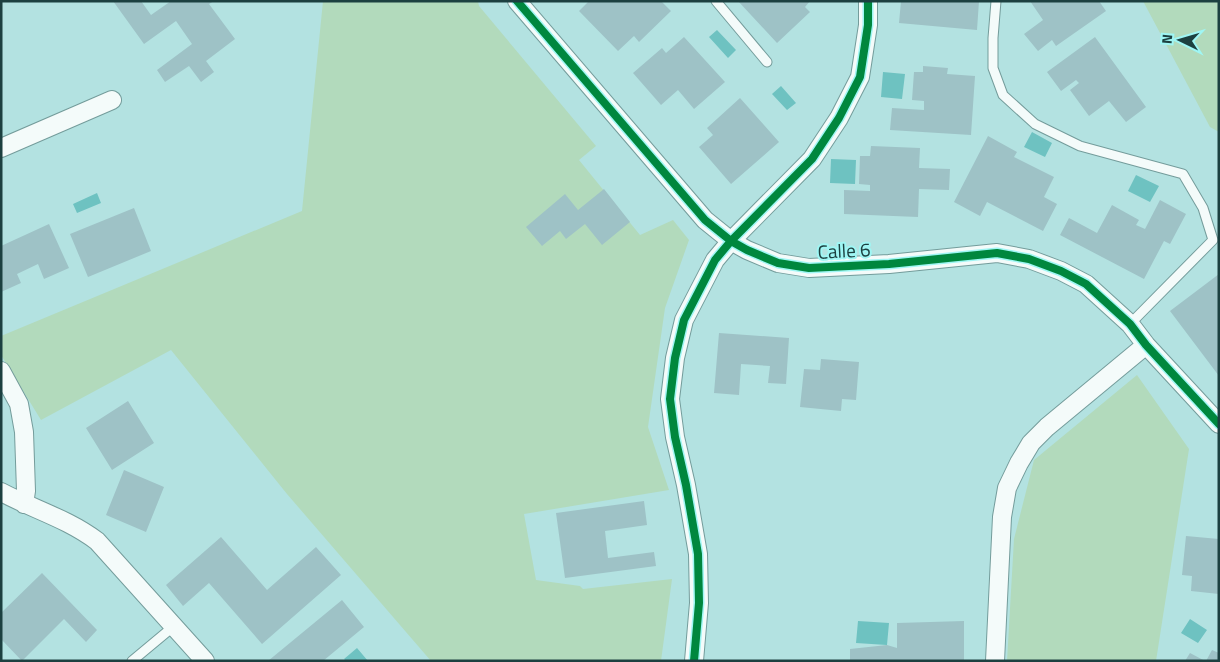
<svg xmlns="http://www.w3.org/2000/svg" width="1220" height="662" font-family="'Titillium Web',sans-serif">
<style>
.green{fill:#b2dabc}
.water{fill:#6ec2c1}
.building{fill:#9ec2c6}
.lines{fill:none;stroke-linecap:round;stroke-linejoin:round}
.lane-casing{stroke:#749c9b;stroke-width:11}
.street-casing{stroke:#749c9b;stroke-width:20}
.lane{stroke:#f4fbfa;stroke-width:9}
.street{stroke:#f4fbfa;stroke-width:18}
.cycleway-casing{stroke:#9ff6f4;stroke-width:11}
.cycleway{stroke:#00873e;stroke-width:8}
.labels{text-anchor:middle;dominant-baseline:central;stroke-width:4;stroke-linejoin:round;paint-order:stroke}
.street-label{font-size:19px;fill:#1c4040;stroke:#9ff6f4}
</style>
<rect width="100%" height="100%" fill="#b3e2e1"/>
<path class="green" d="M323,1H478L479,6L596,146L579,160L640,235L673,220L689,240L665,308L648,427L669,490L524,514L536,580L580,586L583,589L672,579L661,661H431L287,494L171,350L41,420L1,355V336L302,211Z
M1143,1H1219V132L1210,127Z
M1137,375L1189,449L1156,661H1007L1014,539L1034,460Z"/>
<path class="water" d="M717,30L736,50L728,58L709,37Z
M883,72L905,74L902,99L881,97Z
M781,86L796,103L787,110L772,94Z
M1032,132L1052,143L1045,157L1024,147Z
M831,159L856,160L855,184L830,183Z
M1136,175L1159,186L1150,202L1128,191Z
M97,193L101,203L77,213L73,204Z
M1190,619L1207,630L1198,643L1181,633Z
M858,621L889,623L887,645L856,643Z
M357,648L368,661H346L344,659Z"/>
<path class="building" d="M113,1H141L151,15L171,1H214L209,4L235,39L206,61L214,72L201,82L189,66L165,82L157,70L192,44L176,21L144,44Z
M589,1H661L671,11L639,42L634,36L618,51L579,11Z
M738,1H810L805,7L810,12L777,43Z
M901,1H979L977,30L899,23Z
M1030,1H1099L1106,11L1056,46L1052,40L1038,51L1024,34L1043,20Z
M684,37L725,82L694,109L678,90L661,105L633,73L662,48L666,53Z
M1095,37L1146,107L1126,122L1109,101L1089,116L1070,90L1079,83L1076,80L1061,91L1047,72Z
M923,66L948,68L947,74L975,76L971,135L890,130L892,108L924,110V101L912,100L914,72H923Z
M740,98L779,142L731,184L699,147L713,135L707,128Z
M988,136L1017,152L1014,157L1054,177L1044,197L1057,204L1043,231L987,202L980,216L954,202Z
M871,146L920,148L919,168L950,169L949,190L919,189L918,217L844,214V190L870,191V185L859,184L860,156H870Z
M604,189L630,222L602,245L585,224L566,239L560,231L542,246L526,227L565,194L578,210Z
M1160,200L1186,214L1170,244L1164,241L1144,279L1060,235L1069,218L1097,233L1112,205L1139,220L1136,225L1145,229Z
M134,208L151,251L88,277L70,234Z
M49,224L69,268L44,279L38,264L17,274L21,283L1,292V246Z
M1219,274V376L1170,311Z
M719,333L789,338L786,384L768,383L770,366L741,364L739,395L714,393Z
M821,359L859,362L856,400L842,399L841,411L800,407L804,369L820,370Z
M128,401L154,443L112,470L86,428Z
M124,470L164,487L146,532L106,515Z
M644,501L647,525L605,531L608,558L654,552L656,566L565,578L556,513Z
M1186,536L1219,539V594L1191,591L1192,576L1182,575Z
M221,537L267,590L316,547L341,575L262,644L209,583L183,606L166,585Z
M42,573L97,630L86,642L64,619L22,661L1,639V613Z
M342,600L364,627L323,661H268Z
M964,621V661H850V649L887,645L897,648V623Z
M1212,650L1219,653V661H1206Z
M1190,653L1205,661H1185Z"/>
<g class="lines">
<g class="lane-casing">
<path id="lane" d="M716,1L767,62
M996,1L993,38V68L1003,95L1035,124L1080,146L1183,174L1203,208L1213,240
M1130,324L1213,240
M132,661L174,626"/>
</g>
<g class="street-casing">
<path id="street" d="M517,1L705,220L731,241L747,250L778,263L809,268L889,264L997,253L1029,259L1061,271L1086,284L1130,324L1146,345L1219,424
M1,148L112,100
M1,371L19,404L24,432L26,491L24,504
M1,492C33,509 68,519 97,541L205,661
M694,661L699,603L698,554L686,485L675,437L670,399L675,358L684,320L715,260L731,241L812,159L839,118L860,77L868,25V1
M995,661L1002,517L1007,488L1019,463L1031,443L1047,427L1146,345"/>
</g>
<use href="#lane" class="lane"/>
<use href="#street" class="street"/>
<g class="cycleway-casing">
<path id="cycleway" d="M517,1L705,220L731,241L747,250L778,263L809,268L889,264L997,253L1029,259L1061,271L1086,284L1130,324L1146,345L1219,424
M694,661L699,603L698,554L686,485L675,437L670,399L675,358L684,320L715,260L731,241L812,159L839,118L860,77L868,25V1"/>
</g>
<use href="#cycleway" class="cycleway"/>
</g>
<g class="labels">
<g class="street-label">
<text transform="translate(844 250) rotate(-3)">Calle 6</text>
</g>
</g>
<rect width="1220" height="662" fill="none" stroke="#1c4040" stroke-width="5"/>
<g transform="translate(1180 40) rotate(275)" stroke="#9ff6f4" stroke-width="4" paint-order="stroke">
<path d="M0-4L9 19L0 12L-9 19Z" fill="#1c4040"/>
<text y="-8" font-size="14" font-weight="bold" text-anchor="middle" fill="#1c4040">N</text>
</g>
</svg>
